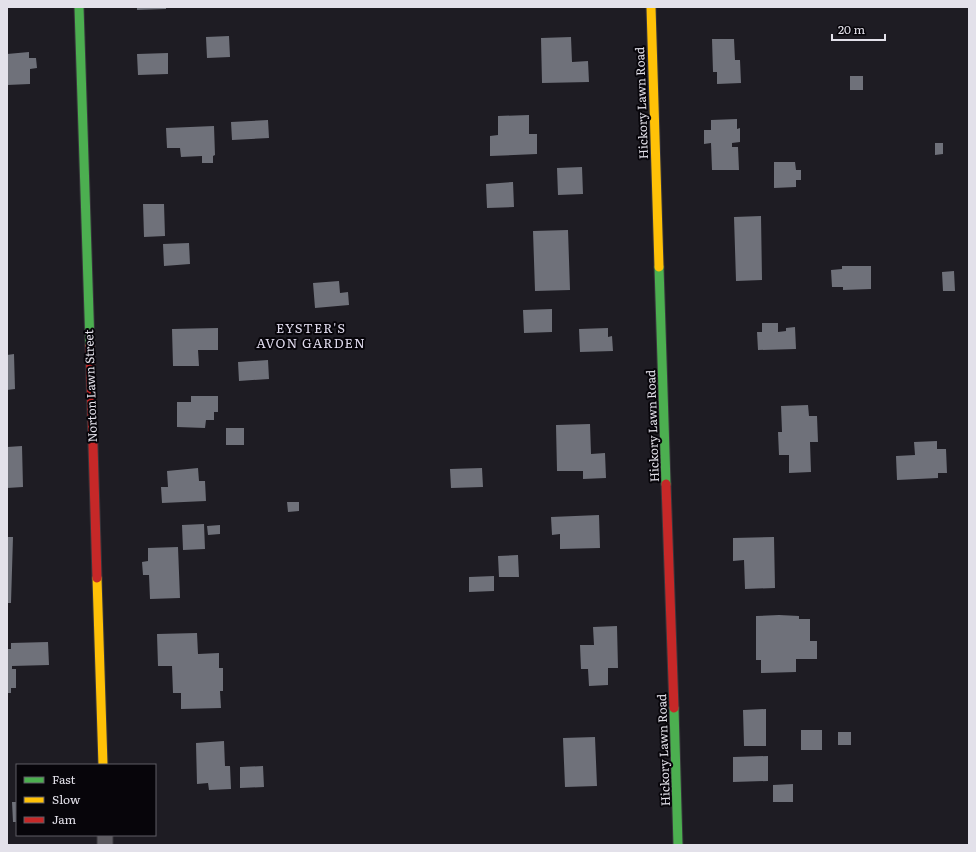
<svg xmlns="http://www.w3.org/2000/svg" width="976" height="852" font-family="Literata,serif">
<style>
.building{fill:#6f717a}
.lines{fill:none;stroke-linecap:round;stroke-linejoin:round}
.street-casing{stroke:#38363c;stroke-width:17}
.fast-casing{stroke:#38363c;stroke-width:11}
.slow-casing{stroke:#38363c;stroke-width:11}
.jam-casing{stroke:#38363c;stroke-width:11}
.street{stroke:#5e5c62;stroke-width:15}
.fast{stroke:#4caf50;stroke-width:9}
.slow{stroke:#ffc107;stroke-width:9}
.jam{stroke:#c62828;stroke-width:9}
.labels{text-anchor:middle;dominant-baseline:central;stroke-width:4;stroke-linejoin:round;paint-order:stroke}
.street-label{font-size:12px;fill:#e3e1ea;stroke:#07050a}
.neighbourhood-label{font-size:13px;letter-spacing:1px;fill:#dfdaec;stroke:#07050a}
</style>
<rect width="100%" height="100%" fill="#1e1c23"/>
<path class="building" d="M137,7H166V9L137,10Z
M229,36L230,57L207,58L206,37Z
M571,37L572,62L588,61L589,82L542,83L541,38Z
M712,39H734L735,60H740L741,83L717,84V72H713Z
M29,52V58H36L37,68L30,69V84L7,85V54Z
M168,53V74L138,75L137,54Z
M850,76H863V90H850Z
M529,115V134H537V154L490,156V136L498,135V116Z
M737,119V129L740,128V142L732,143V147H738L739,170H712L711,143L704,144V130H711V120Z
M268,120L269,138L232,140L231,122Z
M214,126L215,155L213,156V163H202V156L181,157L180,148H167L166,128Z
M935,143H943V154L935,155Z
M774,162H795L796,170H801V180H796V187L774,188Z
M582,167L583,194L558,195L557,168Z
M513,182L514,207L487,208L486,184Z
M143,204H164L165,236L144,237Z
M761,216L762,280L736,281L734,217Z
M568,230L570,290L535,291L533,231Z
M189,243L190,264L164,266L163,244Z
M842,266H871V289L843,290V287H832L831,270L842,269Z
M954,271L955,291H943L942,272Z
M339,281L340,293L348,292L349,305L315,308L313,283Z
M552,309V332L524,333L523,310Z
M762,323H778V332L786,331V328L795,327L796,349L758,350L757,332H762Z
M218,328V350H198L199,366H173L172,329Z
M608,328V337L612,336L613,351L580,352L579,329Z
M14,354L15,389L7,390V355Z
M268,360L269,379L239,381L238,362Z
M191,396H218V412H214V420H206L205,428L177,427V402H191Z
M808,405L809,416H817L818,442H810L811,472L789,473V455H779L778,432H782L781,406Z
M590,424L591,454L605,453L606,478L583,479V471H557L556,425Z
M226,428H244V445H226Z
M937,441V449H946L947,473H938V478L897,480L896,456L915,455L914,442Z
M22,446L23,487L7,488V447Z
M198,468L199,481H205L206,501L162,503L161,487H168L167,471Z
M482,468L483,487L451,488L450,469Z
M287,502H299V511L288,512Z
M599,515L600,548L560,549V534L552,535L551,517Z
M204,524L205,549L183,550L182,525Z
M220,525V534L208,535L207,526Z
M7,537H13L11,603H7Z
M774,537L775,588L745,589L744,560L733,561V538Z
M178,547L180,598L150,599L149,575H143L142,562L148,561V548Z
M518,555L519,577H499L498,556Z
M494,576V591L469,592V577Z
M779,615L799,616V619H810V641H817V659H796V672L761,673V660H756V616Z
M617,626L618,668H608V685L589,686L588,669H581L580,645H594L593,627Z
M197,633L198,654L219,653V668H223V691H220L221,708L181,709V693H173L172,666H158L157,634Z
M48,642L49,665L12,666V669H16V688H11V693H7V649H11V643Z
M766,709V746H744L743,710Z
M801,730H822V750H801Z
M838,732H851V745H838Z
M595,737L597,786L565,787L563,738Z
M224,741L225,766H230L231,789L209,790L208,783L197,784L196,743Z
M768,756V781L733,782V757Z
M263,766L264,787L240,788V767Z
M793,784V802H773V785Z
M12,802H17V822H13Z"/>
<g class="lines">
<g class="street-casing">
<path id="street" d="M105,835V845"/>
</g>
<g class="fast-casing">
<path id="fast" d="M79,7L90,345
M659,267L666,484
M674,708L678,845"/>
</g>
<g class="slow-casing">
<path id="slow" d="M651,7L659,267
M97,578L103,765"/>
</g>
<g class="jam-casing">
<path id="jam" d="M90,345L97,578
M666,484L674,708"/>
</g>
<use href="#street" class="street"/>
<use href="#fast" class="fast"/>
<use href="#slow" class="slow"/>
<use href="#jam" class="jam"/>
</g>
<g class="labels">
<g class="street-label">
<text transform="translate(641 103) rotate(-92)">Hickory Lawn Road</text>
<text transform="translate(90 386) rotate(-92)">Norton Lawn Street</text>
<text transform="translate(652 426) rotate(-92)">Hickory Lawn Road</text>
<text transform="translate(663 750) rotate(-92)">Hickory Lawn Road</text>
</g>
<g class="neighbourhood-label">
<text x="311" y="327">EYSTER'S<tspan x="311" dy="15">AVON GARDEN</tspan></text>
</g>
</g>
<rect width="976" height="852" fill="none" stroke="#e3e1ea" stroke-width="16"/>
<rect x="16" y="764" width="140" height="72" fill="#07050a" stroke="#5f5d64"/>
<rect x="24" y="777" width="20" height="6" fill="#4caf50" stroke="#5f5d64"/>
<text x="52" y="784" font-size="12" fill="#e3e1ea">Fast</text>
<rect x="24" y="797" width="20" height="6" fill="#ffc107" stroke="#5f5d64"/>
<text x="52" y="804" font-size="12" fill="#e3e1ea">Slow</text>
<rect x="24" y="817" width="20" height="6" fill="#c62828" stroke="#5f5d64"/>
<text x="52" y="824" font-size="12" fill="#e3e1ea">Jam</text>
<path d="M832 34v6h53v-6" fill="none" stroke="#e3e1ea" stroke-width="2"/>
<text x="838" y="34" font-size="12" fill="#e3e1ea" stroke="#07050a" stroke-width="3" paint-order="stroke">20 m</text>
</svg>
